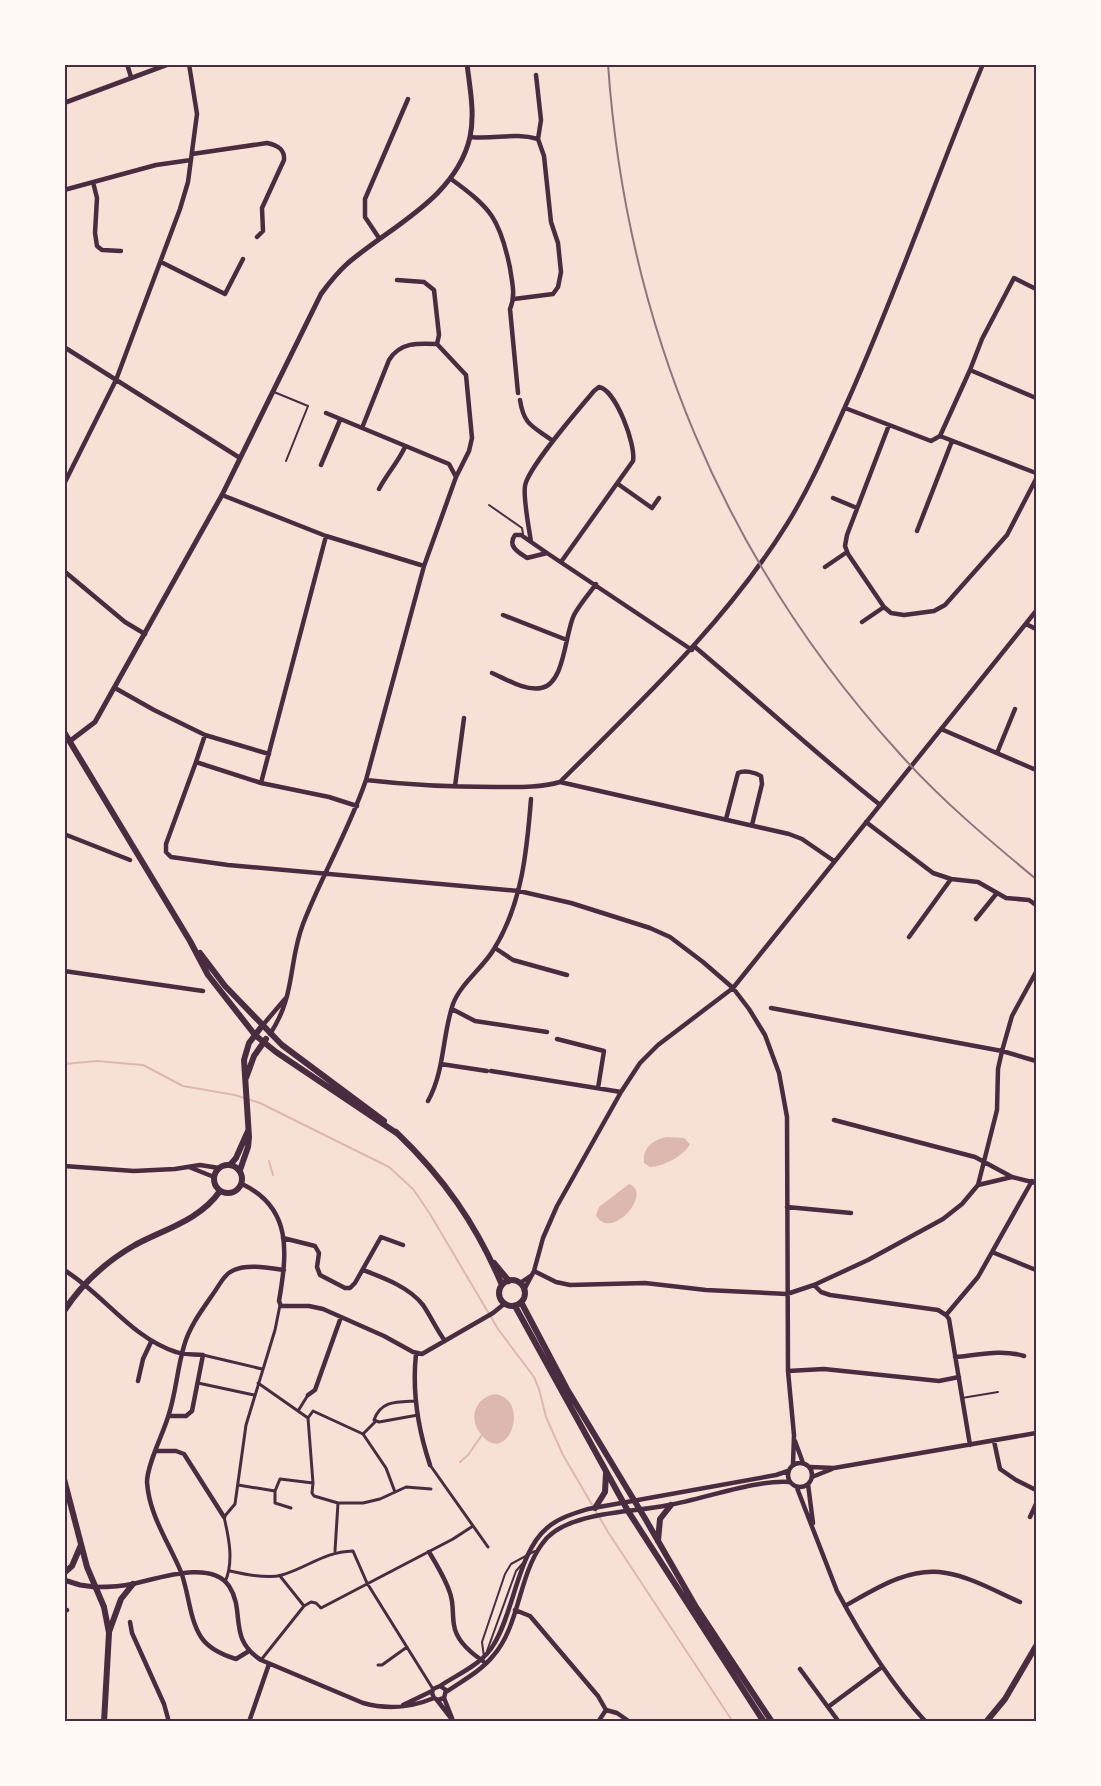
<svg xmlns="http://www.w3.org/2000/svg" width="1101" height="1786" font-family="'Work Sans',sans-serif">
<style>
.water{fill:#dcb8b0}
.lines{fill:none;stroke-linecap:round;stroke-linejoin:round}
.stream{stroke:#dcb8b0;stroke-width:2}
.service{stroke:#4a2c40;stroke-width:2}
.pedestrian{stroke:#4a2c40;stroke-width:3}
.minor{stroke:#4a2c40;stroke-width:4.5}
.tertiary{stroke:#4a2c40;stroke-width:5}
.secondary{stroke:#4a2c40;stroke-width:6}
.rail{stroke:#8f747c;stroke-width:2}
.neatline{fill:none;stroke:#4a2c40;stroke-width:2}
</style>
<rect width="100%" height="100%" fill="#f7e1d7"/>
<path class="water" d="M666,1137L684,1138L690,1144C685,1155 663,1167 650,1167L644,1163C642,1148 653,1140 666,1137Z
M629,1184C654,1193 610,1243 596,1215L599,1207Z
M494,1394C534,1398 506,1474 478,1430C469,1415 477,1398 494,1394Z"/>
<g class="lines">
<path class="stream" d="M64,1064L97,1061L143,1065L183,1086L235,1095L260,1103L389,1167L413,1189L430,1214L498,1329L534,1377L539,1389L546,1417L563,1455L608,1532L733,1722
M269,1161L273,1175
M460,1462L468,1455L482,1435"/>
<path class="service" d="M274,392L308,406L286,461
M489,505L522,528L523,534
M962,1398L998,1392
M487,1651L516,1571L523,1563
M484,1657L482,1642L505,1574L511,1564L535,1551"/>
<path class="pedestrian" d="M203,1355L262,1369
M198,1383L254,1395
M258,1383L308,1418
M416,1401C398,1402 381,1400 374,1420L379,1422L418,1415
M298,1411L308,1395
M363,1434L376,1421
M430,1465L488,1547
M238,1485L275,1491L280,1479L313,1483
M275,1491V1503L291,1508
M395,1492L386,1468L363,1434L313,1411L308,1418L313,1483L312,1493L314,1496L338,1503H363L380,1499L406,1487L431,1489
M335,1551L338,1503
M230,1571C243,1574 269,1579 282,1575C309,1567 323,1552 353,1551L367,1583L433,1689
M280,1576L304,1606
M225,1582C234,1562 229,1538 224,1517L235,1504L246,1425L275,1330L280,1305
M261,1660L304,1606L311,1602L316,1603L321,1608L453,1539L473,1526
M378,1665H382L407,1647"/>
<path class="minor" d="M127,64L131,77
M470,137C494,140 514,132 538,139
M192,154L267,143C277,145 285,149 284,160L262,208L263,231L257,237
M451,179C491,208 500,219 510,268C512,283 516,295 510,309L518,393
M93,182L97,198L95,233L97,246L102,250L121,251
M64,190L156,165L191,160
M379,238L365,217V199L408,99
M161,262L225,294L243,259
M397,280L424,282L434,290L439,335L437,344
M514,299L553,294L558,287L561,272L558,243L551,222L544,156L538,139L541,120L536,75
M64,347L240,458
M970,370L982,339L1014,278L1036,289
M520,400C524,426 533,426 553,441
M845,408L931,441L940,436L1036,473
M326,413L449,464L456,477
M889,425L847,535L845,546L848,554L884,607L891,613L904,615L934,611L945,605L1007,535L1036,479
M940,436L970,370L1036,398
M321,465L340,420
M64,484L116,380L180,209L188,182L197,114L189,64
M618,484L652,508L659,498
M379,489C387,474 398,462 405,447
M222,495L326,536L424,566
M833,498L857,508
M917,531L952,441
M531,542C529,528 523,498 525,486C528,467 580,408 594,391L599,387C616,390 636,445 633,461L561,562
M547,553L521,535H515C507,546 518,552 527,558L547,553L692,650
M825,567L847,552
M64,571L125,622L145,634
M503,615L567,640
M862,622L884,607
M1026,624L1036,629
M695,647C757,699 816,754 879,804
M492,673C506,679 525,691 541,688C565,684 565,633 574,615C580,604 589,594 596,584
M115,688L154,710L205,735
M941,729L1036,770
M997,753L1015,709
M269,754L205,735L196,762L261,783L329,797L357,806
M196,762L166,844V852L171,857L228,865L519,891L571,903L650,928L670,937L703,962L733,988L749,1009L765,1035L779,1073L787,1117L788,1371L794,1435L793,1464
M366,780C409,785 452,787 495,787C517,787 539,788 560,782L789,834L802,839L834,861
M560,782C641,701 726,622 787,524C812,484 830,440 849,398C898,288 937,175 983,64
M261,783L326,536
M455,786L464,718
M726,819L738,773C744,770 755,772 761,776L762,784L752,825
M866,822L933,873L951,879L978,882L1006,898L1029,900L1036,905
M64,834L130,860
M976,919L997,893
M909,937L951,879
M495,948L513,960L567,975
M64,971L203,991
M771,1008L1002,1051L1036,1061
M452,1009L475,1021L547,1032
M262,1026L285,999
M270,1034C296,995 288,963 303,924C322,875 349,830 366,780L424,566L456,477L469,451L472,438L466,375L437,344C418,343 400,342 389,360L362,428
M557,1039L604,1051L598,1088
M441,1064L487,1071
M491,1071L621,1092
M428,1101C445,1070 442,1036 453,1004C461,983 483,968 494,949C522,904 527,850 531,799
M834,1120L975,1157L1012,1177L1036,1183
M64,1166L134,1171L175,1169L200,1165L219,1168
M189,1167L214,1177
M242,1184C293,1208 287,1254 279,1301L281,1306H309L323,1309L384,1336L413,1352L422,1354L493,1313L504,1304
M978,1185L1012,1177
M787,1207L851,1213
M283,1238L315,1246L319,1253L317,1267L320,1275L345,1288H350L355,1283L381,1237L403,1245
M992,1252L1036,1270
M64,1270C104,1294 130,1337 176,1352C184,1355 194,1354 203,1355L192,1411L186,1416H169
M363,1270C384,1278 409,1287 423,1305C431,1317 437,1330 445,1341
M534,1271L556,1282L570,1285L645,1283L706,1290L787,1294L814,1285L868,1260L943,1219L962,1204L978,1185L997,1110L998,1069L1002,1051L1012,1016L1036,972
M520,1283L532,1275
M814,1285L821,1292L830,1295L938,1310L946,1315
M524,1290L534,1271L543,1238L557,1206L621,1092L640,1063L658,1045L733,988L1036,611
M946,1315L978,1277L1032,1181
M946,1315L949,1319L970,1445
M416,1354C412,1391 418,1429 430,1465
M955,1357C978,1355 1002,1349 1024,1356
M788,1371L824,1369L939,1381L959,1377
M138,1381L143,1359L151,1342
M308,1395L315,1390L341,1317
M795,1441L803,1463
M994,1441L1000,1469L1016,1480L1036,1490
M156,1451H176L184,1454L224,1517
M788 1475a12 12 0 1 1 24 0a12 12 0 1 1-24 0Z
M810,1467L834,1468L1036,1433
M812,1477L832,1469
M808,1484L813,1523
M797,1488L837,1591C862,1638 890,1683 926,1722
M1030,1517L1036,1504
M429,1552C437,1565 445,1578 450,1593C454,1604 452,1614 454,1625C456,1640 471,1653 483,1661
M95,1587C108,1587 120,1587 132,1584C157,1579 211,1559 229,1586C246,1612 227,1638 261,1660L363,1703C388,1710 410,1708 434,1698
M845,1606C875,1589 910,1566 946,1573C971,1577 997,1592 1020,1602
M515,1610L530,1616L598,1696L606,1710L617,1713L630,1722
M64,1611L67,1610
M130,1622L132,1633L164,1704L169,1722
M249,1651L236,1659C223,1655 208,1648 201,1637C189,1618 189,1593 181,1572C169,1543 149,1515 147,1482C147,1465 163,1434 168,1417C176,1394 177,1369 184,1346C189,1327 202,1310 213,1294C219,1286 224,1274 234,1270C248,1264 269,1268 284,1270
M800,1669L839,1722
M440,1686C458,1674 483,1664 494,1644C514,1612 518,1552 547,1528C558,1518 575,1513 588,1509L776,1475L788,1471
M446,1692C462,1681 481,1671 493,1656C520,1625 518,1577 542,1544C550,1532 566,1524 580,1520C608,1511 640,1511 669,1505C704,1499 756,1479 790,1482
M444,1698L438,1700L434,1698L432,1693L433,1689L440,1686L446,1690L444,1698L452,1718
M437,1700L454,1722
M403,1705L432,1691
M828,1707L882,1667
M249,1722L269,1664
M598,1722L606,1710"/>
<path class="tertiary" d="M64,103L169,64
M70,741L95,722L222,495L321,294C329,283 338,272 348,263C391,226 456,198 470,137C475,113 470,89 467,64
M64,1580L80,1585L95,1587"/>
<path class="secondary" d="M64,732L190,941L208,975L255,1035L276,1052L398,1134
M200,953L225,986L282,1045L384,1121
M246,1078L254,1056L266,1039
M396,1132C444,1178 476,1224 502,1285
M214 1179a14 14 0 1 1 28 0a14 14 0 1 1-28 0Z
M230,1165L236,1158L248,1131
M240,1170L248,1147L249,1137L244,1060L249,1043L262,1026
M494,1263L509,1281
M499 1293a13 13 0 1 1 26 0a13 13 0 1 1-26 0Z
M521,1302L567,1389L646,1520L696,1607L772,1722
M515,1306L628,1511L764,1722
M64,1311C83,1282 105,1262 135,1245C165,1229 200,1220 220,1191
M64,1479L87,1567L104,1607L109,1633L104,1722
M595,1508L605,1492L606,1473
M658,1541L660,1519L671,1505
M64,1573L72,1566L81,1545
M109,1632L121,1599L133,1584
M986,1722L1005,1699L1036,1646"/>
<path class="rail" d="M608,64C626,324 724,561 900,754C941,800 989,840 1036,879"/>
</g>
<rect width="1101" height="1786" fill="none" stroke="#fffaf5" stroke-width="132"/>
<rect x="66" y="66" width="969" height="1654" class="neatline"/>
</svg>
